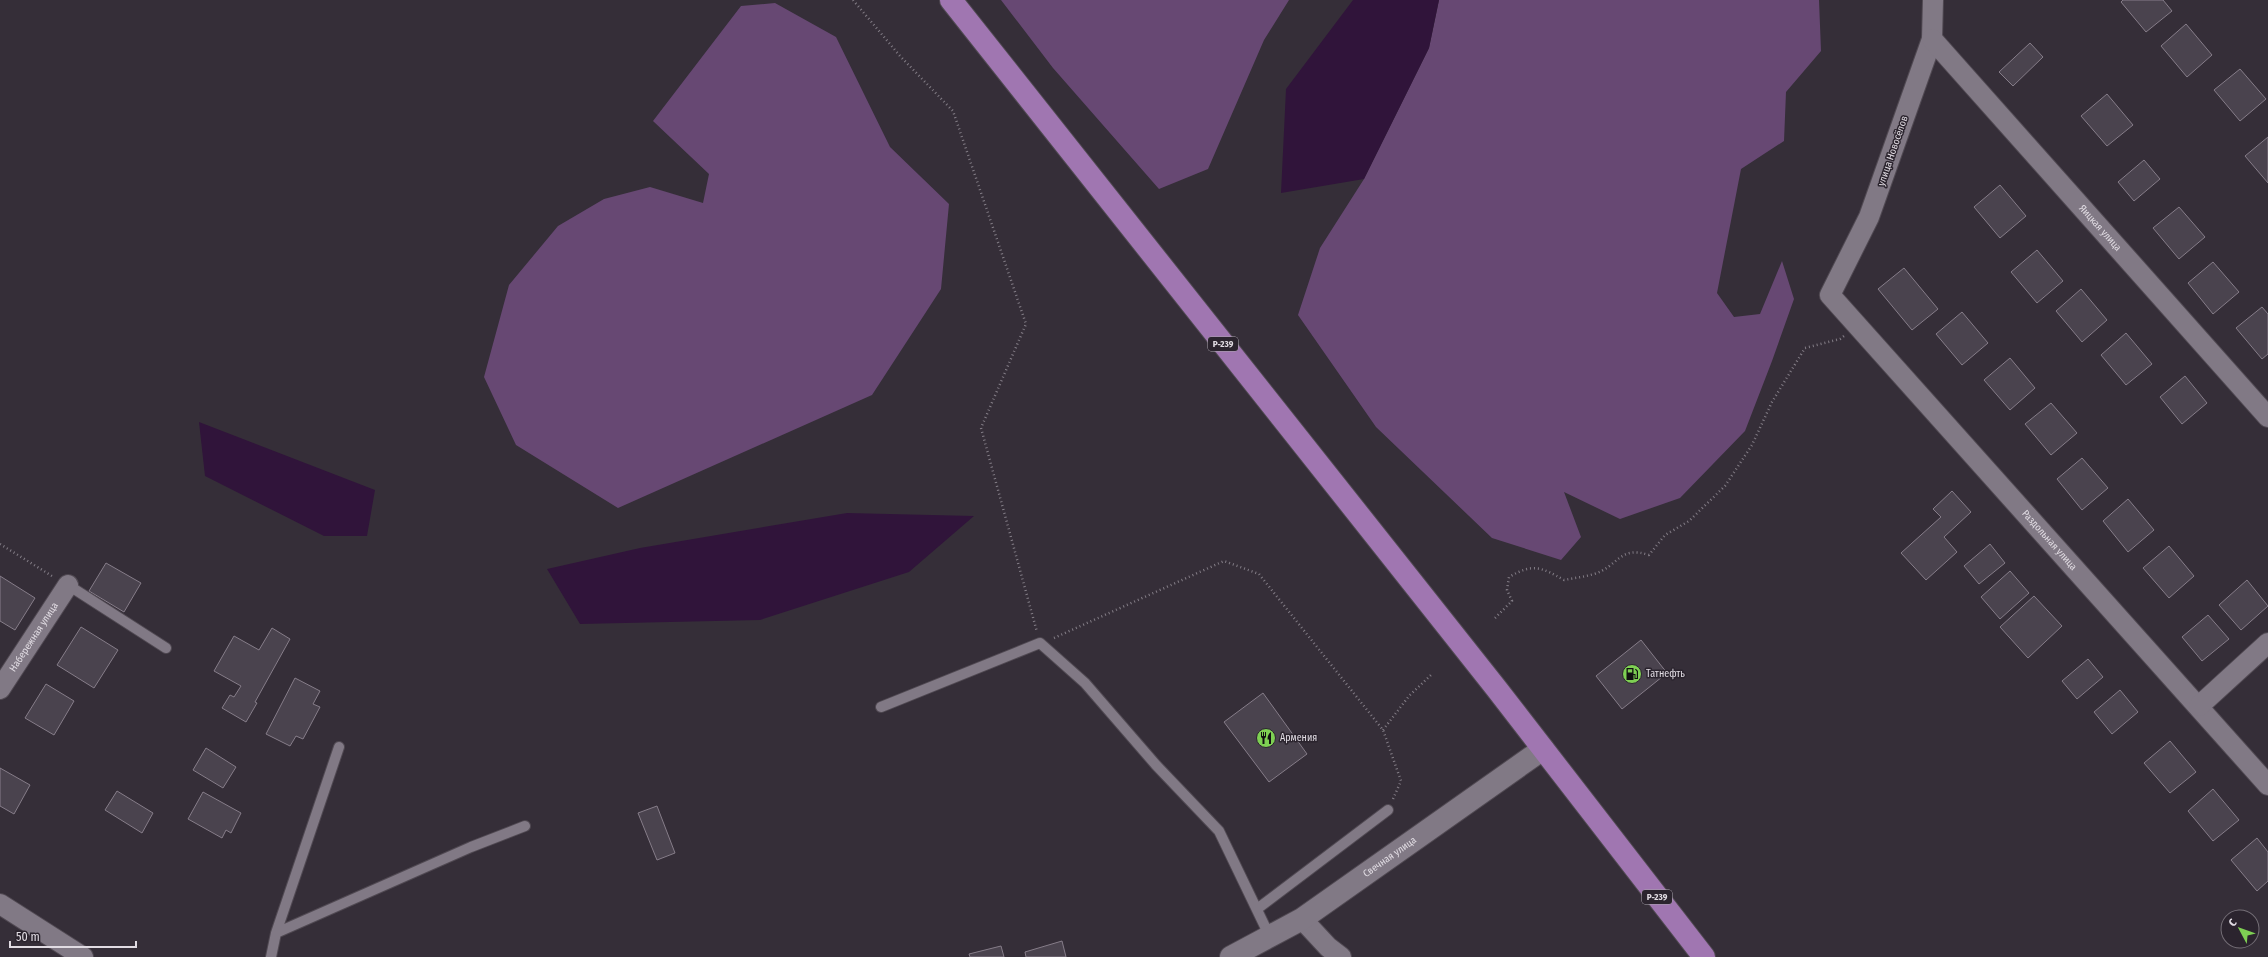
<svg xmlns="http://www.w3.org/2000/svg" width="2268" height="957" font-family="'Fira Sans Condensed',sans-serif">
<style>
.forest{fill:#674873}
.water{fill:#30143a}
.building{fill:#4a434e;stroke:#867d89}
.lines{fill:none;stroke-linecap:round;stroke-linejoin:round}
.service-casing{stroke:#504952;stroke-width:12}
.minor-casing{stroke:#504952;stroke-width:22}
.tertiary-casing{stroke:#504952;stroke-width:24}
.trunk-casing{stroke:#504952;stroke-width:24}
.path{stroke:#837d86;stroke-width:2.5;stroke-dasharray:1 3;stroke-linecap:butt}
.service{stroke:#817985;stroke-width:10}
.minor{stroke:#817985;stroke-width:20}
.tertiary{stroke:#817985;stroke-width:22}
.trunk{stroke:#a076b1;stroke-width:22}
.labels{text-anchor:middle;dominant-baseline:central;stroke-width:3;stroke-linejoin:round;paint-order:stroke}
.shield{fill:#2b242e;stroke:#aaa5ad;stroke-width:1}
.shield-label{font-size:9px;font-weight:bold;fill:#e1dce3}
.street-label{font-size:10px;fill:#e1dce3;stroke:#2b242e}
.poi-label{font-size:10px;fill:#e1dce3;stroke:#2b242e;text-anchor:start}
</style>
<rect width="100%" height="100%" fill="#352e38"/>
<path class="forest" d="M1001,0H1289L1264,40L1208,169L1159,189L1053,68Z
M1439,0H1819L1821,51L1786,92L1784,141L1741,169L1717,293L1734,317L1760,314L1782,261L1794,299L1772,361L1745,431L1680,498L1620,519L1564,492L1581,537L1561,560L1492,538L1376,427L1298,315L1320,248L1364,179L1429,48Z
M775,3L836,37L890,147L949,204L941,289L872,395L618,508L516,445L484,377L509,285L558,226L604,199L650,187L703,203L709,174L653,121L741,6Z"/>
<path class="water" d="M1353,0H1439L1429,48L1364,179L1281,193L1286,89Z
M199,422L375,490L367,536H324L205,476Z
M847,513L974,516L909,572L760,620L580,624L547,569L640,548Z"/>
<path class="building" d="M2123,0H2163L2172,11L2146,32L2121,2Z
M2186,24L2212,55L2187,77L2161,46Z
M2030,43L2043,57L2013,86L1999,72Z
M2240,69L2266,99L2240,121L2214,90Z
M2107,94L2133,125L2107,146L2081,116Z
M2268,137V183L2245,156Z
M2144,160L2160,179L2134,201L2118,182Z
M2000,185L2026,216L2000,238L1974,207Z
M2179,207L2205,237L2179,259L2153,228Z
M2037,250L2063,281L2037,303L2011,272Z
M2213,262L2239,292L2213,314L2188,283Z
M1904,268L1938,309L1912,330L1878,289Z
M2081,289L2107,320L2082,342L2056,311Z
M2262,307L2268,314V354L2262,359L2236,328Z
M1962,312L1988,343L1962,365L1936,334Z
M2126,333L2152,364L2126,385L2101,355Z
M2010,358L2035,388L2010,410L1984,380Z
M2185,376L2207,403L2182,424L2160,397Z
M2051,403L2077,433L2051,455L2025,424Z
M2082,458L2108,488L2082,510L2057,479Z
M1952,491L1971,512L1944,537L1957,552L1926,580L1901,553L1941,517L1933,509Z
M2128,499L2154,530L2128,552L2103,521Z
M1990,544L2005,563L1979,584L1964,566Z
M2169,546L2194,576L2169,598L2143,568Z
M106,563L141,583L124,612L89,591Z
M2010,571L2029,593L2000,619L1981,597Z
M0,576L35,598L15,630L0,621Z
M2247,580L2268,606L2241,630L2219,605Z
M2034,596L2062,626L2028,658L2000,627Z
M2208,615L2229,639L2202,661L2182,637Z
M81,627L118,650L94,688L57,665Z
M272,628L290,639L255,702L257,703L246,722L222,708L230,695L234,697L241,686L214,671L234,636L259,650Z
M1641,640L1667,673L1622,709L1596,676Z
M2088,659L2103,677L2077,699L2062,681Z
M295,678L320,691L313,704L320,707L303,739L296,736L290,746L266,734Z
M46,684L74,701L54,735L25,718Z
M2120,690L2138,712L2112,734L2094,712Z
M1263,693L1307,754L1269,782L1224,722Z
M2170,741L2196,772L2170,793L2144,763Z
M206,748L236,767L223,788L193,770Z
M0,768L30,785L14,814L0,806Z
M2213,789L2239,820L2213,841L2188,811Z
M117,791L153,813L142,833L105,810Z
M203,792L241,813L231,833L226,830L222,838L188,819Z
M657,806L675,853L657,860L638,813Z
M2257,838L2268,852V881L2257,891L2231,860Z
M1062,941L1066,957H1026L1025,952Z
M1001,946L1004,957H970L969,954Z"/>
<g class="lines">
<g class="service-casing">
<path id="service" d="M68,585L166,648
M881,707L1040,643L1085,683L1156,765L1219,831L1270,937
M1257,909L1388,810
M276,933L471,847L525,826
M271,957L276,933L339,747"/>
</g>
<g class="minor-casing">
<g id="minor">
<path id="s1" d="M1933,0L1932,39L1869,217L1830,295L2268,785"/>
<path id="s2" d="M1932,39L2268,417"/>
<path id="s3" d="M0,689L68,585"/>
<path d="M2199,706L2268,643"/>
<path d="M0,904L83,957"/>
<path d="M1302,919L1328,947L1341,957"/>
</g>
</g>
<g class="tertiary-casing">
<g id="tertiary">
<path id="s4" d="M1231,957L1302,919L1543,749"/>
</g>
</g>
<g class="trunk-casing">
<path id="trunk" d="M951,0L1496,688L1704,957"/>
</g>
<path class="path" d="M853,0L900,56L953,111L1026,324L981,428L1037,632
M0,544L52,576
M1495,618L1512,601L1507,590L1509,577C1533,563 1541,567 1564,580C1574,578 1584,577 1594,574C1618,567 1619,545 1649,555L1665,535L1689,521L1725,486L1752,445L1772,402L1805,348L1840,339L1844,336
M1054,638L1224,561L1259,574L1383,730L1401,781L1393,799
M1383,730L1409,696L1431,675"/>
<use href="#service" class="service"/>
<use href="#minor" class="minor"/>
<use href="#tertiary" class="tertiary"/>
<use href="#trunk" class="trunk"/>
</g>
<defs>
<g id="fuel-disc" transform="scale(1)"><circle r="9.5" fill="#7ed053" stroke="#2b242e"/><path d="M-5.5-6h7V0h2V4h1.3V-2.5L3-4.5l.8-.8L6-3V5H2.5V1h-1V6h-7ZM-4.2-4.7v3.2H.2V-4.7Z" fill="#111"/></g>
<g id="restaurant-disc" transform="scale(1)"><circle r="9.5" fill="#7ed053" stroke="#2b242e"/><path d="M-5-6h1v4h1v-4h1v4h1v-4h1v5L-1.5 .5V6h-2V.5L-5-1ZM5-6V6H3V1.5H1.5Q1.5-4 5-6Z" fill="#111"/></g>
</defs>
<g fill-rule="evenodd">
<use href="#fuel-disc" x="1632" y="674"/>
<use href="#restaurant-disc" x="1266" y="738"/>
</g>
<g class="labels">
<g class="shield">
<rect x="1208" y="337" width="30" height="14" rx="3"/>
<rect x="1642" y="890" width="30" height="14" rx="3"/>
</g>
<g class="shield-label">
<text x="1223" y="344">Р-239</text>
<text x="1657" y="897">Р-239</text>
</g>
<g class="street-label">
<text transform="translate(1893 151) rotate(-71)">улица Новосёлов</text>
<text stroke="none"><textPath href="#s2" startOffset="253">Яицкая улица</textPath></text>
<text stroke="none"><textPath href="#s1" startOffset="644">Раздольная улица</textPath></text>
<text stroke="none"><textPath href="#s3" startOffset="62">Набережная улица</textPath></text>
<text stroke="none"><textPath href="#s4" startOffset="188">Свечная улица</textPath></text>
</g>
<g class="poi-label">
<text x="1646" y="674">Татнефть</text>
<text x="1280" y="738">Армения</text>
</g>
</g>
<g transform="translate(2240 929) rotate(311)"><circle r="19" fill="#2b242e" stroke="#746e76"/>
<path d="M0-3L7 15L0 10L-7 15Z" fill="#7ed053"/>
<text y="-6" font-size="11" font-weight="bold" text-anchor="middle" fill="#e1dce3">С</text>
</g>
<path d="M10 941v6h126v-6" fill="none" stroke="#e1dce3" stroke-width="2"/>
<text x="16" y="941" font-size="12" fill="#e1dce3" stroke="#2b242e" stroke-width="3" paint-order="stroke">50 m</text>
</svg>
